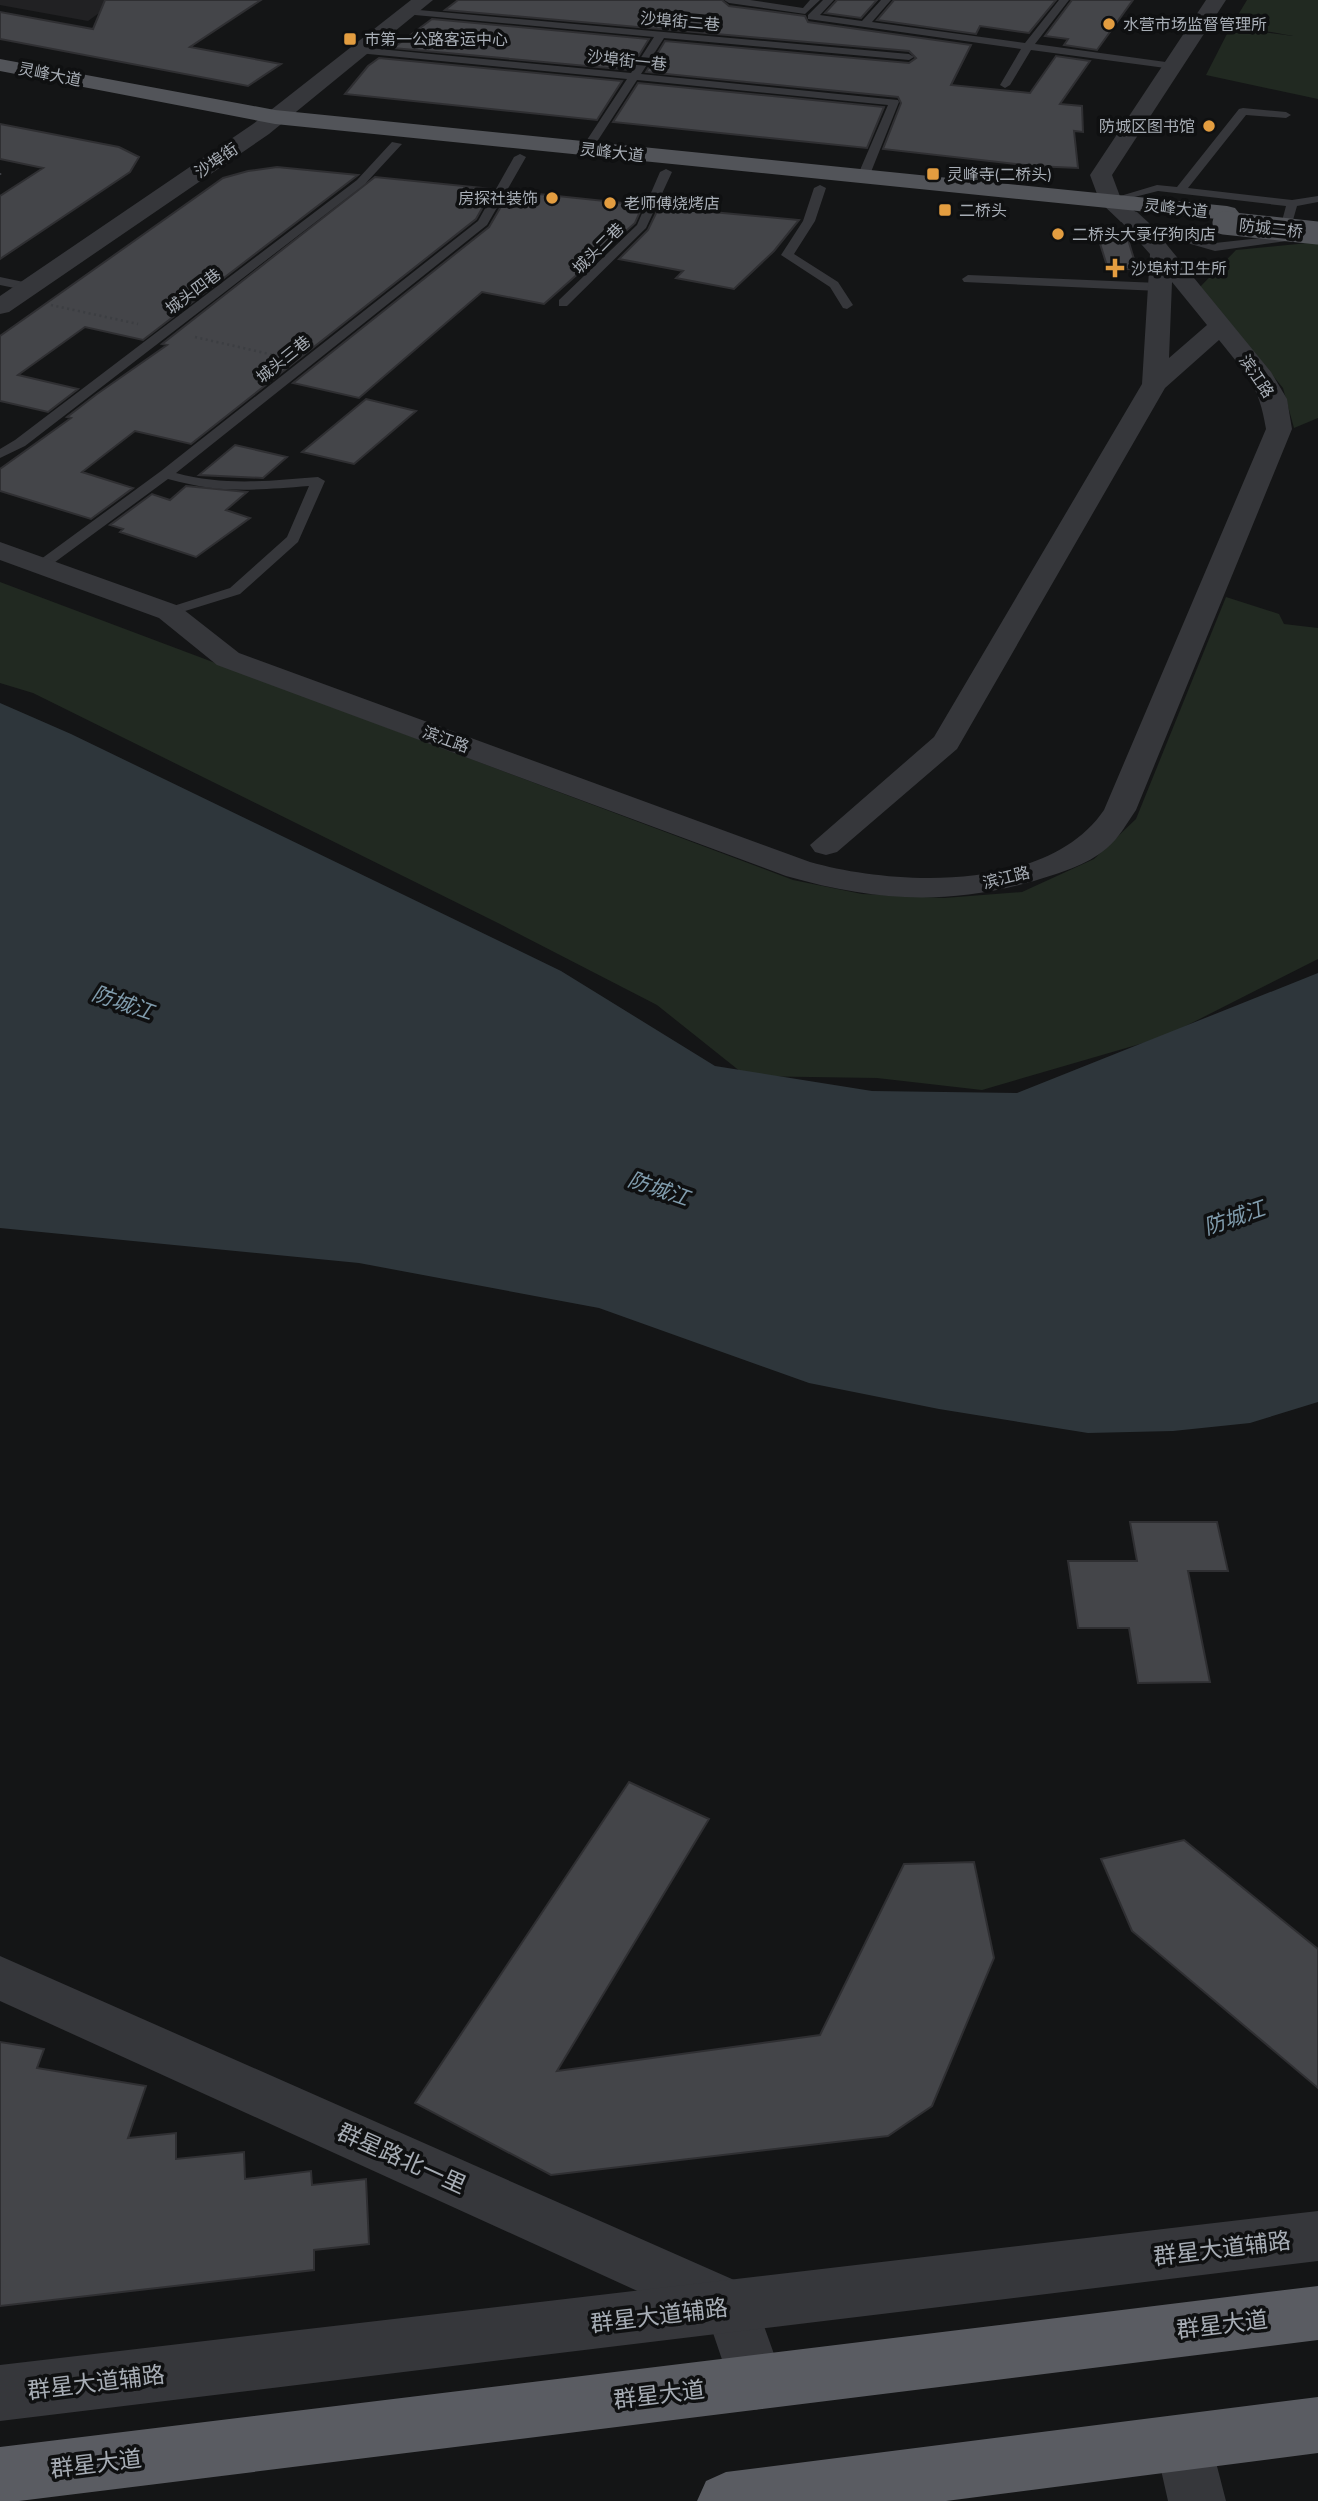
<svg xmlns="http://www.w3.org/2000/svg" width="1318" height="2501" font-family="'Titillium Web','Noto Sans SC',sans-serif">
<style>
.built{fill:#212123}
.green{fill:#212921}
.water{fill:#2e363b}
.building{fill:#444549;stroke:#2f2f32;stroke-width:2}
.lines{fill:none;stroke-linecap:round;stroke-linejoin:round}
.path{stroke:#3c3e42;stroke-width:2.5;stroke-dasharray:2 3.5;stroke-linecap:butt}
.service{fill:#36373b;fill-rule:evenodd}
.minor{fill:#36373b;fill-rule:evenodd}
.tertiary{fill:#36373b;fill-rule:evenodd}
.primary{fill:#525459;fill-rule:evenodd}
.trunk{fill:#5a5c62;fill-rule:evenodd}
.primary-bridge{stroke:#525459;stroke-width:23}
.poi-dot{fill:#e39d40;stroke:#0f1011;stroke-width:2.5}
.labels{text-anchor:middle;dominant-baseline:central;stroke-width:7;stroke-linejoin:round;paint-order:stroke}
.far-street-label{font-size:16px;fill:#a7adb5;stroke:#0f1011}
.far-poi-label{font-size:16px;fill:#a7adb5;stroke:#0f1011;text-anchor:start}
.water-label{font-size:21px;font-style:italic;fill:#819dae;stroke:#0f1011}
.near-street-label{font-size:23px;fill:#a7adb5;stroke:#0f1011}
</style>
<rect width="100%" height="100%" fill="#141516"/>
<path class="built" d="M0,0H105L99,13L88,21L0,5Z"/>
<path class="green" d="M1247,0H1318V99L1206,75L1230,28L1293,36L1232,25Z
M1318,242V418L1294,428L1283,388L1200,287L1236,250Z
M0,582L793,880L862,894L944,898L1022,892L1094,859L1136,819L1226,597L1279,614L1284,624L1318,628V959L1164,1037L982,1090L877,1078L746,1076L657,1005L500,924L33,693L0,683Z"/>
<path class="water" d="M0,703L71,734L561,971L715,1066L872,1091L1017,1093L1318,973V1402L1250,1423L1173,1431L1088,1433L939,1409L809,1383L599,1308L359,1263L0,1228Z"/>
<path class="building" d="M105,0H261L190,47L281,64L248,86L0,39V12L93,29Z
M458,0H722L729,6L805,16L808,22L971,45L951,85L1030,93L1056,56L1090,61L1060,104L1082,106L1083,132L1074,131L1078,168L1033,166L883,149L901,103L898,97L646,72L665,41L909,63L916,58L909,51L445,10Z
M837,0H877L861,18L825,13Z
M894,0H1056L1029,33L980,26L976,34L877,20Z
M1072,0H1133L1097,50L1064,45L1068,39L1045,36Z
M432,19L649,39L630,70L393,48Z
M379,58L622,81L597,120L345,94L368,66Z
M638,83L884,107L867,148L613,122Z
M0,124L119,147L139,157L130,172L0,259V196L43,168L0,159Z
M277,167L358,175L143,340L85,327L18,375L78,389L48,412L0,401V336L223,178L248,171Z
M375,177L493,189L476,219L191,444L135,431L82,472L133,488L91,519L0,491V469L71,418L67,417L97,394L167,345L162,344Z
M510,191L643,205L635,223L544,304L482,292L359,398L293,383L489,227Z
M659,207L723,213L799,220L774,251L734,289L676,278L683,271L619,259L648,230Z
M1097,234L1127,236L1137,269H1108Z
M366,399L416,411L354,464L302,452Z
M235,445L287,457L263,478L199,475Z
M186,486L247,492L226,510L250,518L196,557L120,532L123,529L110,525L152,494L170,500Z
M1130,1522H1217L1228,1571H1188L1210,1682L1138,1683L1129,1628H1078L1068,1561H1137Z
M629,1782L709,1819L557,2071L820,2035L904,1864L974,1862L994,1958L932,2106L888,2136L551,2175L415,2103Z
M1184,1840L1318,1949V2088L1132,1931L1101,1859Z
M0,2042L44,2049L37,2068L146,2086L128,2138L176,2133V2159L244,2152L245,2179L311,2171L312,2185L366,2179L369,2244L314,2250V2270L0,2306Z"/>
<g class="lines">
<path class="path" d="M0,173V177
M51,305L138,324
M195,337L278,356"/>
<path class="service" d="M724,0H750L803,8L810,0H820L805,14L729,3Z
M823,0H834L820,15L862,21L881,0H891L872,22L1025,43L1059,0H1069L1035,44L1173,63L1178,66L1173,69L1031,50L1010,85L1005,88L1000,85L1021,49L808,19V15Z
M408,9L909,54L914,57L909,60L664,38L641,74L898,100L899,102L869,177L863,180L857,177L888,105L637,80L591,151L587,152L581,149L627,79L358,53L353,50L358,47L631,73L654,37L404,14V10Z
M1243,108L1286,112L1291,115L1286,118L1246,115L1188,188L1292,200L1318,196V202L1297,206L1287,241L1215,251L1135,228L1141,224L1215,243L1278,236L1286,206L1158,191L1107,204V200L1157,185L1177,187L1239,109Z
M392,142L402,144L365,184L25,446L0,458V449L15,440L357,180Z
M520,154L526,157L487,225L176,473C224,486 269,481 318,477L325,481L298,542L240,594L169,616L162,612L164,609L230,588L287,537L309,486C255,490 222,494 168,479L47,568H37V562L161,471L478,221L514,157Z
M666,169L672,172L646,228L567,306H559V300L637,225L660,172Z
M820,185L826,188L815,221L794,254L838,282L853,305L847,309L843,308L830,287L781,255L803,221L814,188Z
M968,275L1159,283L1165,287L1159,291L964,282L962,279Z
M0,277L33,284L35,287L29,291L0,285Z"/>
<path class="minor" d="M411,0H433L269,134L9,312L0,314V296L253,124Z
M1129,210L1137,212L1149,223L1271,372L1287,399L1292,429L1136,810C1127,823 1119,838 1107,848C1086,866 1059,873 1034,881C945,906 874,901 786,876L217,665L159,618L0,560V542L179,606L239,653L810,862C895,886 1048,893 1104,810L1266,429C1259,384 1246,374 1219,340L1165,388L957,749L837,852L826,855L815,852L810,845L934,737L1142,384L1150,254L1117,217L1121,212ZM1172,282L1207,325L1169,358Z
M0,1956L750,2287L784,2382L776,2401L756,2410L736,2401L710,2324L0,2001Z
M1183,2415L1203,2423L1211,2443L1226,2501H1168L1155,2443L1163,2423Z"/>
<path class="tertiary" d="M1206,0H1226L1112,175L1121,199L1141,217L1137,222H1121L1100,202L1090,175Z
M1318,2211V2261L0,2421V2365Z"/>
<path class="primary" d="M0,59L275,110L1227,206L1235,208L1239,213L1235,218L1227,220L275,124L0,71Z"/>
<path class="trunk" d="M1318,2286V2340L19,2501H0V2447Z
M1318,2397V2453L946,2501H697L706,2481L726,2472Z"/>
<path class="primary-bridge" d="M1224,223L1318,233"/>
</g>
<g class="poi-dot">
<circle cx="1109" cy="24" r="7"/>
<rect x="343" y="32" width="14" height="14" rx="3.5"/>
<circle cx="1209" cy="126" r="7"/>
<rect x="926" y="167" width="14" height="14" rx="3.5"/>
<circle cx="552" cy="198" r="7"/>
<circle cx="610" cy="203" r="7"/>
<rect x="938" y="203" width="14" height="14" rx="3.5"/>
<circle cx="1058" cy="234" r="7"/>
<path d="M1111.5 257.5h7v7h7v7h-7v7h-7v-7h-7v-7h7z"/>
</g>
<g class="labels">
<g class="far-street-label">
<text transform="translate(680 21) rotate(5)">沙埠街二巷</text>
<text transform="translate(627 60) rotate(6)">沙埠街一巷</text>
<text transform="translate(50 74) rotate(11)">灵峰大道</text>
<text transform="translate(612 152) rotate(6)">灵峰大道</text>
<text transform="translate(216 160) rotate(-34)">沙埠街</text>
<text transform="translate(1176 208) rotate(6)">灵峰大道</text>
<text transform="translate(1271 228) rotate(6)">防城二桥</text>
<text transform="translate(598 248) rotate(-45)">城头二巷</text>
<text transform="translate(193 291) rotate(-37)">城头四巷</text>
<text transform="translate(283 359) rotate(-39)">城头三巷</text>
<text transform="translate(1257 376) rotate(56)">滨江路</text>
<text transform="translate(446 739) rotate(20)">滨江路</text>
<text transform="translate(1006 877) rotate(-14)">滨江路</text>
</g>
<g class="far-poi-label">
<text x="1123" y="24">水营市场监督管理所</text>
<text x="364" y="39">巿第一公路客运中心</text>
<text x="1195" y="126" text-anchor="end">防城区图书馆</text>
<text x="947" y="174">灵峰寺(二桥头)</text>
<text x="538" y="198" text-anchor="end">房探社装饰</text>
<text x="624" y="203">老师傅烧烤店</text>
<text x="959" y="210">二桥头</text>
<text x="1072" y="234">二桥头大菉仔狗肉店</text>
<text x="1131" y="268">沙埠村卫生所</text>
</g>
<g class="water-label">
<text transform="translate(123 1002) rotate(19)">防城江</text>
<text transform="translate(659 1188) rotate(19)">防城江</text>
<text transform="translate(1234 1217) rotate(-19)">防城江</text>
</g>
<g class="near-street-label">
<text transform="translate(402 2158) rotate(24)">群星路北一里</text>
<text transform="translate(1222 2248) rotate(-7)">群星大道辅路</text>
<text transform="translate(659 2315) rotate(-7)">群星大道辅路</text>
<text transform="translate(1222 2324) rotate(-7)">群星大道</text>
<text transform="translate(96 2382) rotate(-7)">群星大道辅路</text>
<text transform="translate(659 2394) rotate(-7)">群星大道</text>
<text transform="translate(96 2463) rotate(-7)">群星大道</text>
</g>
</g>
</svg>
